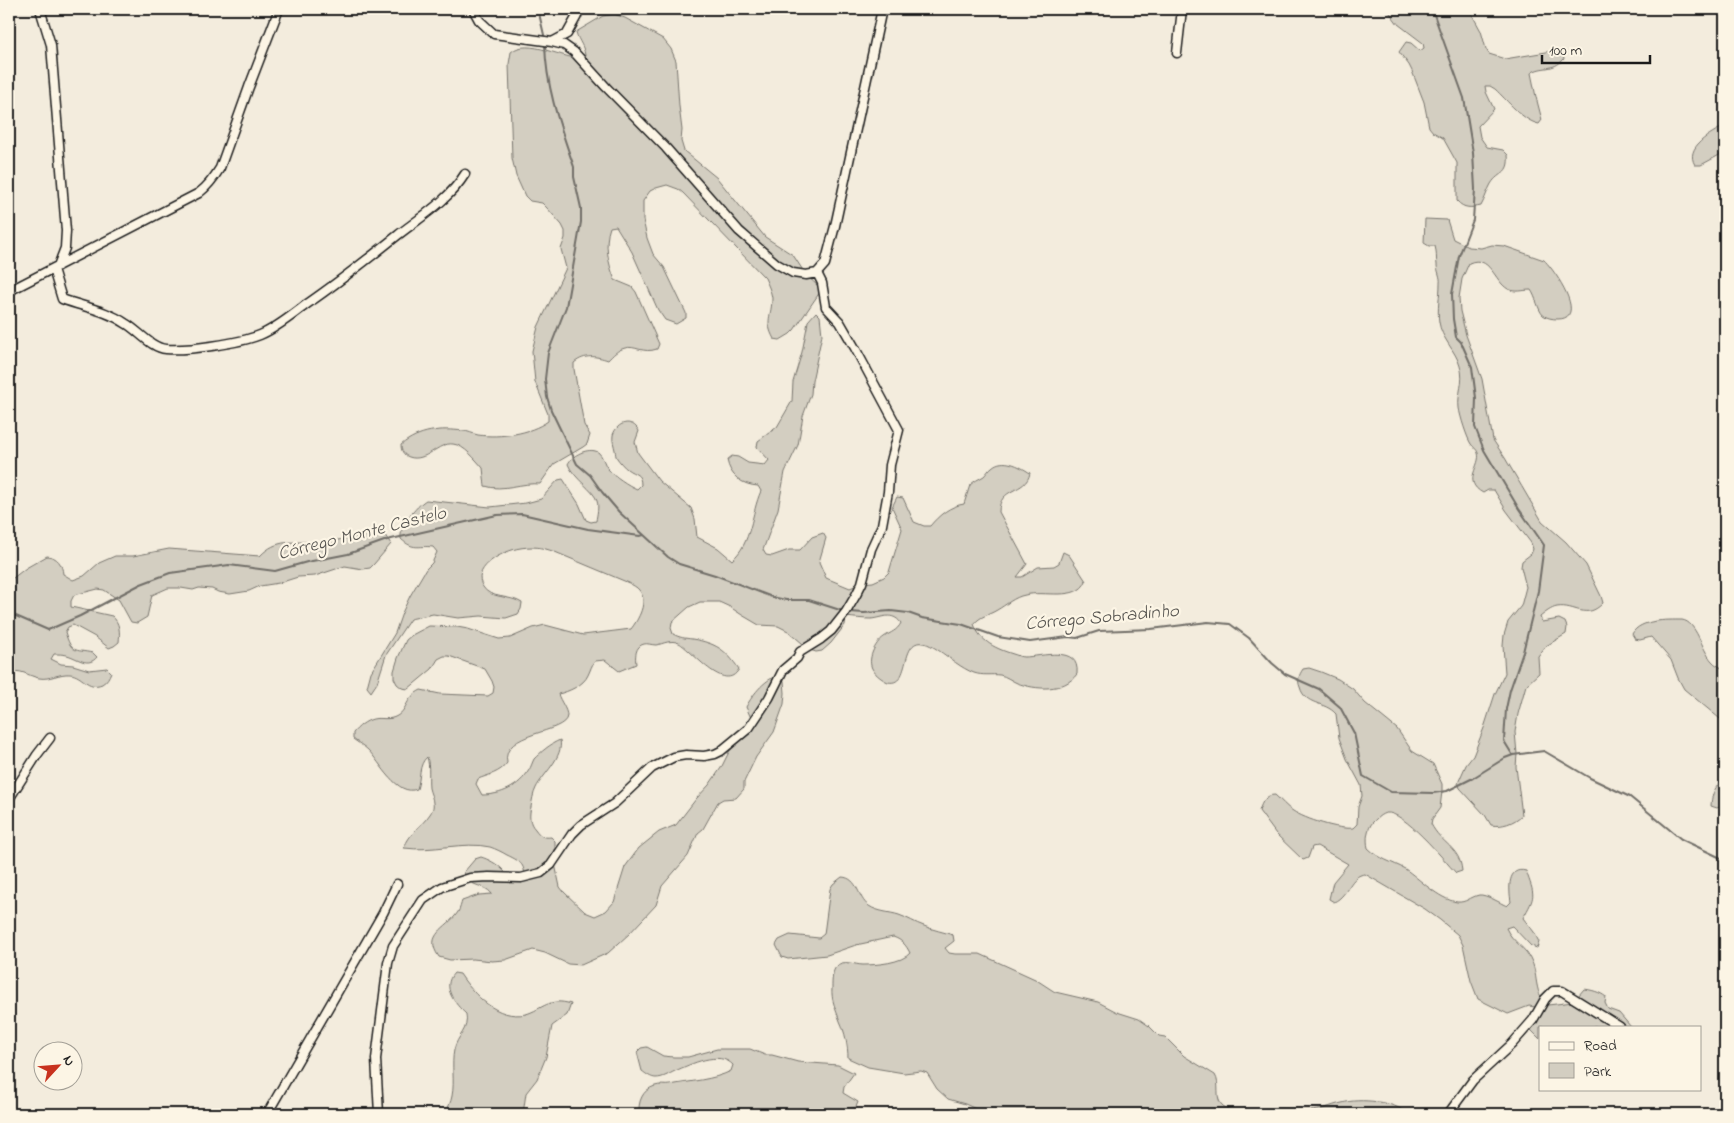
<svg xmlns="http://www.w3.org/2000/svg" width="1734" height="1123" font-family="'Indie Flower',sans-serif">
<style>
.green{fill:#d3cec1;stroke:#78756e}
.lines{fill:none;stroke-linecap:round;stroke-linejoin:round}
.stream{stroke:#716e68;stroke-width:2}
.minor-casing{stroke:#1c1c1c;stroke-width:11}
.minor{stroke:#fcf5e5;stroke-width:8}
.labels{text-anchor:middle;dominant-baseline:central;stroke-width:4.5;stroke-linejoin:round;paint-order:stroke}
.water-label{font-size:19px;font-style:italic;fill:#55534f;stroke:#fcf5e5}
</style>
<rect width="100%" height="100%" fill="#f3ecdd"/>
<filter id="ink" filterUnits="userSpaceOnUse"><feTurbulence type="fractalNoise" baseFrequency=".02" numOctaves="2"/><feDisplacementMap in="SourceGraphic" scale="10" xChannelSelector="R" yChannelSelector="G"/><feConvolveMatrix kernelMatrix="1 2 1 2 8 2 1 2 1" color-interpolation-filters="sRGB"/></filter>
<g filter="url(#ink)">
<path class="green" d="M1387,9H1469L1481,31L1486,49L1489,54L1505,59L1558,50L1563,53L1564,59C1552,72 1542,65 1531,73L1536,97L1542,120L1539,124C1523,121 1507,100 1495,89L1490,86H1485L1486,92L1494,109L1478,126L1480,137L1487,147L1503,150L1508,155C1510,175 1499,171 1491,184C1487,191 1485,199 1481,206C1471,208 1464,209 1457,201V163L1443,138L1433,132L1429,127L1424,102L1412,71L1409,65L1399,52L1406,42L1411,43L1420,51L1424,48L1423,43L1398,24Z
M614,14L625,18L663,39L671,49L676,61L679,106L682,130L681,141L684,151L717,178L765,237L793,255L806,275L818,286L820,292L794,330L790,334L780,340L774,339C764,321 772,316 772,298C771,291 768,285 765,278L683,193L678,189L667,185L656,188L650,191L643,201V220L647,238L653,254L664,267L686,313V318L676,324L665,320L658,310L632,252L616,226L610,227C604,244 608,263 615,280L632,287L636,292L659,344L657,349C643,354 635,345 625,348C617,350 613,355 608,360C596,356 585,354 574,363V369L584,425L590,435L587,444L583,447L554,464L540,484C522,482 503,492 485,486L483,468C476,460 464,445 453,444C438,442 426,463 409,457C403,455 401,450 401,445C419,430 441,428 463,431C468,431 473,434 478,435C500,438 530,434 548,421V414L535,382L532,351L538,327L566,268L561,249L565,238V231L562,225L547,208L542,203L530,201L525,196L516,176L512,158L509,64L511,52C528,37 564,60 585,59C586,48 578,41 576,32L603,16Z
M1725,126V152L1701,165H1695C1684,147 1711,133 1725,126Z
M1425,219L1447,220L1453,239L1469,247L1481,248L1492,245L1504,246L1544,260C1553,268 1589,319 1558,319C1552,319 1547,318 1543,315C1538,310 1536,297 1531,290C1522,290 1517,293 1508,289C1494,281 1490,254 1469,263L1462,279L1459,298L1460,311L1466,335L1482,379L1493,440L1505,458L1542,521L1566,542L1586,565L1601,596L1603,603C1586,621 1575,604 1557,607C1551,608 1545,613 1540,617L1542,622L1559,619L1565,622L1567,627L1566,634L1546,646L1538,656L1539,673L1526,685L1518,714L1515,732L1517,754L1516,767L1522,815C1514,823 1502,827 1491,825L1485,815L1460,788L1458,783L1466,765L1473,756L1484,728L1495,694L1505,673L1503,646L1504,635L1508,622L1521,606L1526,587L1521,567L1522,561L1531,554L1533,549L1531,543L1506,510L1494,490H1488L1483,493C1461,481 1482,465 1478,453C1477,449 1473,447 1471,444C1467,438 1460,416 1459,408C1457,393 1465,382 1460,366C1456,351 1441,338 1439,322C1437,309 1440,296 1440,283C1441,277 1437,271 1437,265C1436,258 1437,253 1435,246H1429L1424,243Z
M816,312L820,316L822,335L812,381L811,394L803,416L798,445L785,472L778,509L763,550L766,555L772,556L789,550H800L812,537L823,533L826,538L819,562L826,578L850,588L862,583L873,582L884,577L889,572L902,529L892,507L897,497L903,498L914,522L924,526H930C939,515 950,506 964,504L970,485C974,481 979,479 984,476C987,473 989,469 992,467C1003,457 1020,466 1030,473C1026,494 999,486 999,512L1027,564L1017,577H1022L1038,567L1054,566L1059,563L1063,552L1069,555L1086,581C1078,602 1043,590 1025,595C1014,597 1006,605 997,610C989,615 980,616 974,624C980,642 997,649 1013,654C1017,655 1020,657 1024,657C1041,657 1080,644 1077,674C1064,692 1036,690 1017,683C1012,681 1006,676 1000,675C991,674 983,676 974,673C961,668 950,658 938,650C895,621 915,688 888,682C883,680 876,675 873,670C866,660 875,643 884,637C891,632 897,631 901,623C892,611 882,618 871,619C863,619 854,618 846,617L845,625L831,643L822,651L816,652L810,650L788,631L778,626L759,625L742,615L730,607L719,602H700L689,607L672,622L671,628L673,634C680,638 685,638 692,639C716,643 726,650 739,669C725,695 692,650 679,643C671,639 663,644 656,645C652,645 647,643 644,644C635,646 635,657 636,664L619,671L605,660L595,661C591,666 591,669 588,675C584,685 568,692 558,694C560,701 567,709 567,716C566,734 500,731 507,763C500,773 488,775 478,779L476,784L482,795C501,795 519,787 529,770C531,767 532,763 534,759C541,752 550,744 560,740C564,757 543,774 536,788C533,794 532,801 531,807C529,815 529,823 535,829C540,836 543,838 551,837L555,841V864L560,887L564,892L585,912L595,916L606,911L614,902L625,867L639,848L659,832L676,825L696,799L709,785L721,768L729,752L741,737L751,718L746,707C753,694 766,677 781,675L784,681L785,693L784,704L774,732L756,757L744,782V789L736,798L723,799L718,802L703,829L698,833L688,856L662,886L656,905L629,934L608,953L581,965L568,964L545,953L533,950L505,960L492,961L473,959L450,960L439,957C423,934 447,929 458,912C460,909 461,904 462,901L479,895L492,894C484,883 467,888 464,872L475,859L481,857C488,859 497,864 502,869C512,879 509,885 525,881C525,865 522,862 507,855C502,852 496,849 490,847C464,841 432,852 404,848C409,833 422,826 430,814C432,811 434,807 433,803C433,798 430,793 429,788C428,777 430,767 427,757C418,765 421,777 417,789C397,797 381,763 368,750C364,746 358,743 353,739V733C358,727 365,721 373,719C381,717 389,721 397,716C408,709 405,698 421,690L440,694L488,696L493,693L494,687L492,681L485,669L449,656H444L438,659L432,669L408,689L402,688L397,684L394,678V671L398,658L406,640L412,635L429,626L457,627L468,629L499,639L510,638L533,628L545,625L583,635L631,629C638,620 649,601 639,590C637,587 632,585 629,583L555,552C547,549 540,547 532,547C526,547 518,548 512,550C499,554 471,569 483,587C490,599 510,595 522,603L521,609L518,614L506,618L481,616L458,618L433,614L410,619L386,655L377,683L371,692L367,687L371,672L395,633L402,613L410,596L426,569L432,563L437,552L433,547C418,545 414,551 401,539C399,527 416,506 426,500L490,507L526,503L541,499L558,480L563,479L579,504L586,520L591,522L596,521C597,514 599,507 597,501C595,491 573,478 568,464C572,455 588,447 598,452C603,456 604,464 608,469C613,475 629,486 637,489L641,485C641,473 635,475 627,469C624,467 619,461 617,458C615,455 616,454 615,450C614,445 612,440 613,435C617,422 632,418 639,431L635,442L638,453L659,481L691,508L695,519L697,537L718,548L732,560C752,543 751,513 761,491L758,486C742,485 730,476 727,460L732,456L738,457L748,463L765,465L769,460L757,447L758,441L777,427L792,401L793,382L802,352L807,327L808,321Z
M376,529L382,531L391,544L374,564L370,568L363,569L345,566L315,576L298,577L279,583L260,586L249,591L230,594L218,592L212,589L199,588L193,590L181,588H168L152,595L147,617L137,623L131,622L119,600L104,590L98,589L74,595L71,601V607L112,616C120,623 120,632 119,642L114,646L109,648L95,637L73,625L68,627L65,632C72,654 74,649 93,653L97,657C88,668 78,658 67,655C63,654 58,654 54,654L51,659L61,664L73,665L89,670L107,668L111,672C109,677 107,681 102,684C87,690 83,675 70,674C59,673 50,680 39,678C28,676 20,668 9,673V581L26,568L47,556C58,557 62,564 63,574L73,580L84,576L99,563L115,556H133L169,549L260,556C277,538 293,543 315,542C336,541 358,538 376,529Z
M1682,620C1697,622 1701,649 1712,661C1715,665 1721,667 1725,670V723L1684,689L1678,678L1671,660L1651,637L1640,640L1635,639L1632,634C1640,619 1667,620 1682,620Z
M1309,668L1321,672L1338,679L1353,689L1365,703L1397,729L1412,751L1433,764L1442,784V791L1440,808L1432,819L1431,824C1441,844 1460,847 1462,871L1456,873C1444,860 1403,810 1386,813C1381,814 1377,818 1373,822C1367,829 1366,839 1368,848C1379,859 1392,862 1405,869C1420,879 1438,899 1457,902C1466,903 1470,897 1479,895C1486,894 1500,903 1507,906L1511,902C1509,889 1507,866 1526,871C1535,896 1536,895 1523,918L1534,932L1539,942L1537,948L1531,946L1512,926L1506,928C1512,942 1527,948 1532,962C1538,976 1534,995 1548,1005L1573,1002L1584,989C1592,990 1600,992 1606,997L1605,1003L1608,1009L1619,1013L1631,1027H1540V1039L1530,1029L1527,1021L1534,1013L1535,1007L1529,1006L1508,1014L1478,999L1471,981L1463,945L1458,935L1440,920L1425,909L1365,874C1350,875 1349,895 1334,902L1329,899L1333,882L1348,864L1317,846L1312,847L1308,858L1303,860L1276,834L1259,811C1262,802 1265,795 1275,795C1281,800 1286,807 1293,811C1305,819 1339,830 1353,828L1357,824L1358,807L1362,796L1361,785L1347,759L1339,738L1336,714C1325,701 1305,706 1300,687C1297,680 1299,675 1303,669Z
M1725,773V805L1717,808L1711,806C1712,787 1719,787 1725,773Z
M842,877C859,878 857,898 869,906C878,912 890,912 899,915C908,918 915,923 924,926C933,930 944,932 953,935L954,941L945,948L949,953L955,954H980L1035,979L1055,992L1098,1002L1117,1012L1139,1019L1149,1026L1159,1036L1165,1037L1184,1056L1215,1075C1221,1084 1214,1099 1223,1106C1239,1118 1258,1112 1275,1109C1287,1107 1298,1112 1309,1111C1321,1111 1331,1105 1342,1103C1359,1098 1396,1101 1407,1114H987L965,1104L948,1099L937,1089L927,1073L921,1071L904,1073L868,1067L848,1058C848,1046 845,1032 840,1021C836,1010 831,1000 832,988C832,981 832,970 837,966C843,959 855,965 863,965C876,965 902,963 910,953C906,945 902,940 893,937L856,945L827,955L788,959L782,957L776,945L779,940L790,935L819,938L824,934L830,889L833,884Z
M454,973L460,974C474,995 497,1020 526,1014C543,1009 549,997 571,1004L567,1015L552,1026L546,1057L537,1079L526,1093L523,1114H445C448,1108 451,1102 452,1096C455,1081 451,1065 454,1050C457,1035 469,1031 466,1014C455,1004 441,987 454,973Z
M647,1047L663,1056L674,1057H688L717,1049H750L765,1055H772L798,1062L838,1065L854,1073L844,1087L843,1093L858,1102L856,1107L845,1109L835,1114H639C638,1102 642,1090 655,1086C660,1084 665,1086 670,1085C691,1081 713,1080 731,1071L733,1065C719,1050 691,1064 675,1071C669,1074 663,1078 656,1078C651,1078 646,1074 642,1071L637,1052L641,1048Z"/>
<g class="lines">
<path class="stream" d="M538,9L544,35
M1432,9L1464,98L1473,153L1475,189L1473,220L1459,256L1452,294L1453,319L1456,337L1461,342L1472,367L1476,398L1475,427L1484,450L1519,509L1544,545L1538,591L1523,652L1510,690L1506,709L1504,741L1512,754
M545,44C546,88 560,126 574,167V177L581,208V222L566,307L548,353L545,379L547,397L551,410L577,464L590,475L602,492L619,512L668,557L679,564L715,575L772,597L786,600H809L843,611
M850,612L864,613L891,611L908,613L922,618L961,624L998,637L1030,642L1068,637L1077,638L1099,631L1151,629L1208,622L1230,624L1249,638L1272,663L1285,674L1319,689L1340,707L1354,733L1363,776L1391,792L1433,793L1447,791L1473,778L1505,758L1513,755L1544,751L1590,778L1630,797L1681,839L1725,860
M9,613L48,630L80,616L141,584L170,573L229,565L275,571L307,562L348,554L387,540L497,515L522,514L588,529L640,536L644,535"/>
<g class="minor-casing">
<path id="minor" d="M40,9L51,45L66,231L65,248L58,266
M473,9L479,20L494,34L552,42L564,45L574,52L606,87L666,148L739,231L777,264L793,273L806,275L817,273L825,264L835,226L882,9
M552,42L567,34L577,16L578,9
M1177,53L1182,9
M53,269L62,299C83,307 106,310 125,323C138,330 151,348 166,349C187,351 240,343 260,335C277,328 292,315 307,304C339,282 368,259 398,235C421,217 449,200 465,174
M9,291L199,193C208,186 214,178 220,168L249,87L279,9
M9,799L37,755L50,738
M267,1114L383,913L397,884
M379,1114L376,1059L388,963L393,946L423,900L442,887L470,878L489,877L521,878L541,873L551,865L572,834L581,825L615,803L652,768L674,757L686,755L704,756L715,754L721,751L749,728L769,698L783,670L797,658L800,652L821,639L831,631L846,612L856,595L862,583L871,549L882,525L888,492L890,465L899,430L855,348L840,322L826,307L822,283L817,273
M1448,1114L1473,1080L1512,1044L1533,1020L1545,999L1553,991H1562L1620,1027"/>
</g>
<use href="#minor" class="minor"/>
</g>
</g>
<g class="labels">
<g class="water-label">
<text transform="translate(362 534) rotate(-14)">Córrego Monte Castelo</text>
<text transform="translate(1102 618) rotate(-5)">Córrego Sobradinho</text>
</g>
</g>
<rect width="1734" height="1123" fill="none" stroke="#fcf5e5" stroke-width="30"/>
<rect x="15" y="15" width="1704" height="1093" fill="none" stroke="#1c1c1c" stroke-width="2" filter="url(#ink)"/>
<rect x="1539" y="1026" width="162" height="65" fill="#fcf5e5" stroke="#a29e95"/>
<rect x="1549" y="1042" width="25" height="8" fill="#fcf5e5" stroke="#a29e95"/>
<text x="1584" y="1050" font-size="15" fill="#1c1c1c">Road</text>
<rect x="1549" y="1063" width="25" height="15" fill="#d3cec1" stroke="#a29e95"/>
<text x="1584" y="1076" font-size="15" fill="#1c1c1c">Park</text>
<g transform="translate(58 1066) rotate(64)"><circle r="24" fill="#fcf5e5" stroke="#a29e95"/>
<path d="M0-4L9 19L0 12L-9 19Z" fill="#c8321e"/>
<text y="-8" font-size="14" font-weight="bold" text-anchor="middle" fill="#1c1c1c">N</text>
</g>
<path d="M1542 55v8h108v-8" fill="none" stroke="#1c1c1c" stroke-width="2.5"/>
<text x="1549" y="55" font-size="15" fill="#1c1c1c" stroke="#fcf5e5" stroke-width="4" paint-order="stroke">100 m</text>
</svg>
